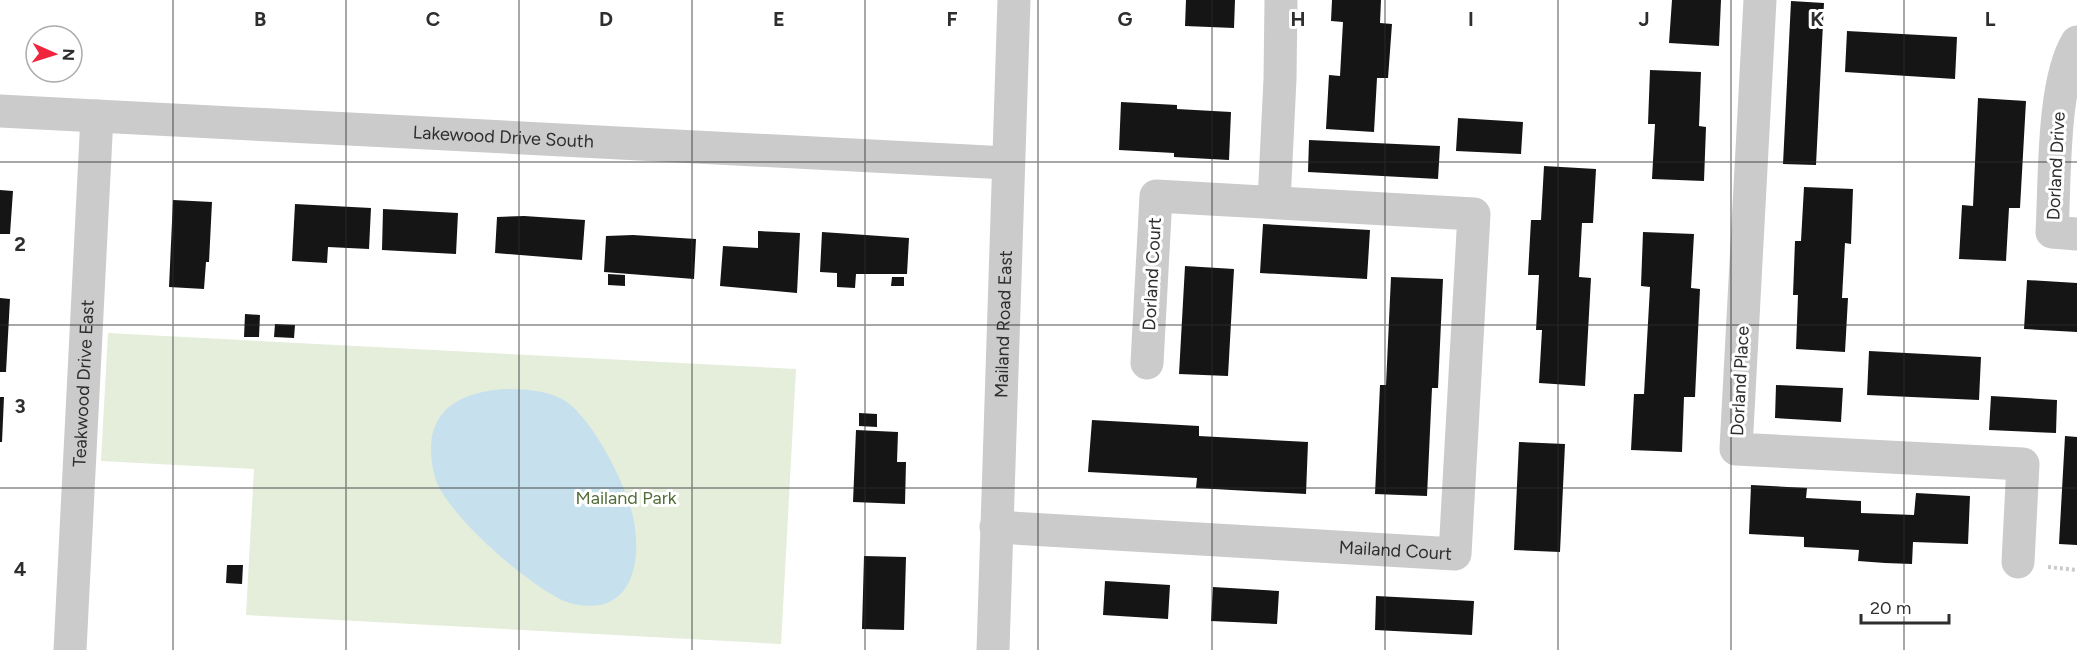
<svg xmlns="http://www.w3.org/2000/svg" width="2077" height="650" font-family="Figtree,sans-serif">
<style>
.green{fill:#e5eddb}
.water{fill:#c6e0ee}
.building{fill:#151515}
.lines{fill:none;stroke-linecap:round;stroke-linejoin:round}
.path{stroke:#cbcbcb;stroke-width:4;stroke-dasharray:3 3;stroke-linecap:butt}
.minor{stroke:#cbcbcb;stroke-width:33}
.grid{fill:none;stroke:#2e2e2e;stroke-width:1.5;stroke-opacity:0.55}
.labels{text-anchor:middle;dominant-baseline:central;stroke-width:6;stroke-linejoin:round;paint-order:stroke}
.street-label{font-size:18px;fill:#2e2e2e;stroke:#fff}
.park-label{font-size:18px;fill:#536d39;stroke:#fff}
.grid-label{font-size:20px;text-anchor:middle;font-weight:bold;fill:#2e2e2e;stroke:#fff;stroke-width:6;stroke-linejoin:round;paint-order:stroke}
</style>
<rect width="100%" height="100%" fill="#fff"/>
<path class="green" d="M108,333L796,369L781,644L246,615L254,469L101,461Z"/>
<path class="water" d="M504,389C524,389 545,390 562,399C590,414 623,479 631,509C640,539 641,593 604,604C592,607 576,606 564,601C527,584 460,525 440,489C433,476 431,461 431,446C433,404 468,392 504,389Z"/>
<path class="building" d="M1186,0H1235L1234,28L1185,26Z
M1332,0H1381L1380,23L1392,24L1388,78H1377L1374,132L1326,129L1329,75L1340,76L1343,22L1331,21Z
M1672,0H1721L1719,46L1669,43Z
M1791,1L1824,3L1816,165L1783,164Z
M1847,31L1957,37L1955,79L1845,72Z
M1650,70L1701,72L1699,126L1706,127L1704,181L1652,179L1655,124H1648Z
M1978,98L2026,101L2020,208H2009L2006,261L1959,259L1962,205L1973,206Z
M1121,102L1177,105V109L1231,112L1229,160L1174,157V153L1119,150Z
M1458,118L1523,122L1521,154L1456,151Z
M1309,140L1440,146L1438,179L1308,172Z
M1544,166L1596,169L1593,223H1582L1579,277L1591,278L1585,386L1539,383L1542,330H1536L1539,275H1528L1531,220H1541Z
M1804,187L1853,189L1851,244L1845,243L1842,298H1848L1845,352L1796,349L1798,295H1793L1795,241H1801Z
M0,190L13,191L10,234H0Z
M173,200L212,202L209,262H206L204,289L169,287Z
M295,204L371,208L369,249L328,247L327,263L292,261Z
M383,209L458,213L456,254L382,250Z
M524,216L585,220L582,260L495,253L497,217Z
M1263,224L1370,230L1367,279L1260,273Z
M758,231L800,233L797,293L720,286L723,246L758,248Z
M822,232L909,238L907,274H856L855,288L837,287V273L820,272Z
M1643,232L1694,234L1691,288L1700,289L1695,397H1684L1682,452L1631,450L1634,394H1644L1650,287L1641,286Z
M633,235L696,239L694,279L604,272L606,236Z
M1185,266L1234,269L1228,376L1179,374Z
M608,274L625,275V286L608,285Z
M892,277H904V286H891Z
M1391,277L1443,279L1438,388H1432L1427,496L1375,494L1380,385H1386Z
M2027,280L2077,283V332L2024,329Z
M0,298L10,299L6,372H0Z
M245,314L260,315L259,337H244Z
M275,324L295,325L294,338L274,337Z
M1869,351L1981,357L1979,400L1867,395Z
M1776,385L1843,388L1841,422L1775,418Z
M1991,396L2057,400L2056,433L1989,430Z
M0,397H4L2,442H0Z
M859,413L877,414V427L859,426Z
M1092,420L1199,426V436L1308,442L1306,494L1196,488L1197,478L1088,472Z
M856,430L898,432L897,462H906L905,504L853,502Z
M2065,436L2077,437V545L2059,544Z
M1519,442L1565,444L1560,552L1514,550Z
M1751,485L1807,488L1806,498L1861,501V513L1914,515L1916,493L1970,496L1968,544L1913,542L1912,564L1885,563L1858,561L1859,550L1804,547V537L1749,534Z
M864,556L906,557L904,630L862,629Z
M227,565H243L242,584L226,583Z
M1105,581L1170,585L1168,619L1103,615Z
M1213,587L1279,591L1277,624L1211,621Z
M1376,596L1474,601L1472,635L1375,630Z"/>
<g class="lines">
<path class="path" d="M2048,567L2077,570"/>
<g class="minor">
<path d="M1760,0L1736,449L2023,464L2018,562"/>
<path d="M2077,42C2052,83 2055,182 2052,232L2077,234"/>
<path id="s1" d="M0,111L1007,163"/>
<path d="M1274,202L1280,79L1281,0"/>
<path id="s2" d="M996,527L1455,554L1474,214L1156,196L1147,363"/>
<path id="s3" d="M70,650L97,116"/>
<path id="s4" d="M993,650L1014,0"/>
</g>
</g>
<path class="grid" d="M173,0V650M346,0V650M519,0V650M692,0V650M865,0V650M1038,0V650M1212,0V650M1385,0V650M1558,0V650M1731,0V650M1904,0V650M0,162H2077M0,325H2077M0,488H2077"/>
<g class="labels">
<g class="street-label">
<text stroke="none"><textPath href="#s1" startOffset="504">Lakewood Drive South</textPath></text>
<text transform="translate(2056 166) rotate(-87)">Dorland Drive</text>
<text transform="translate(1152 274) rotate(-87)">Dorland Court</text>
<text stroke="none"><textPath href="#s4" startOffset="326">Mailand Road East</textPath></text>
<text transform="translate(1740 381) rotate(-87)">Dorland Place</text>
<text stroke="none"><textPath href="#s3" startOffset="267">Teakwood Drive East</textPath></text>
<text stroke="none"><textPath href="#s2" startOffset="400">Mailand Court</textPath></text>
</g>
<g class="park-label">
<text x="626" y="498">Mailand Park</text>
</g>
</g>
<g class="grid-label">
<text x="260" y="26">B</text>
<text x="433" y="26">C</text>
<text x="606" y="26">D</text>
<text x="779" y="26">E</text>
<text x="952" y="26">F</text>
<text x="1125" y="26">G</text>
<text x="1298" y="26">H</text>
<text x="1471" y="26">I</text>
<text x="1644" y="26">J</text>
<text x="1817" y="26">K</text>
<text x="1990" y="26">L</text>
<text x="20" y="251">2</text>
<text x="20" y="413">3</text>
<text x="20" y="576">4</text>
</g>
<g transform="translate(54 54) rotate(93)"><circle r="28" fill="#ffffff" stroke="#ababab" stroke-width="1.5"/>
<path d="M0-4.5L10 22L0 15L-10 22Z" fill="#f0253d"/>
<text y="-9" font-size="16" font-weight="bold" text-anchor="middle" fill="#2e2e2e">N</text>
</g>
<path d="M1861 614v9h88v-9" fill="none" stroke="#2e2e2e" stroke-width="3"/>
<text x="1870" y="614" font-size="18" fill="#2e2e2e" stroke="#ffffff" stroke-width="4.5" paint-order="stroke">20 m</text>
</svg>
